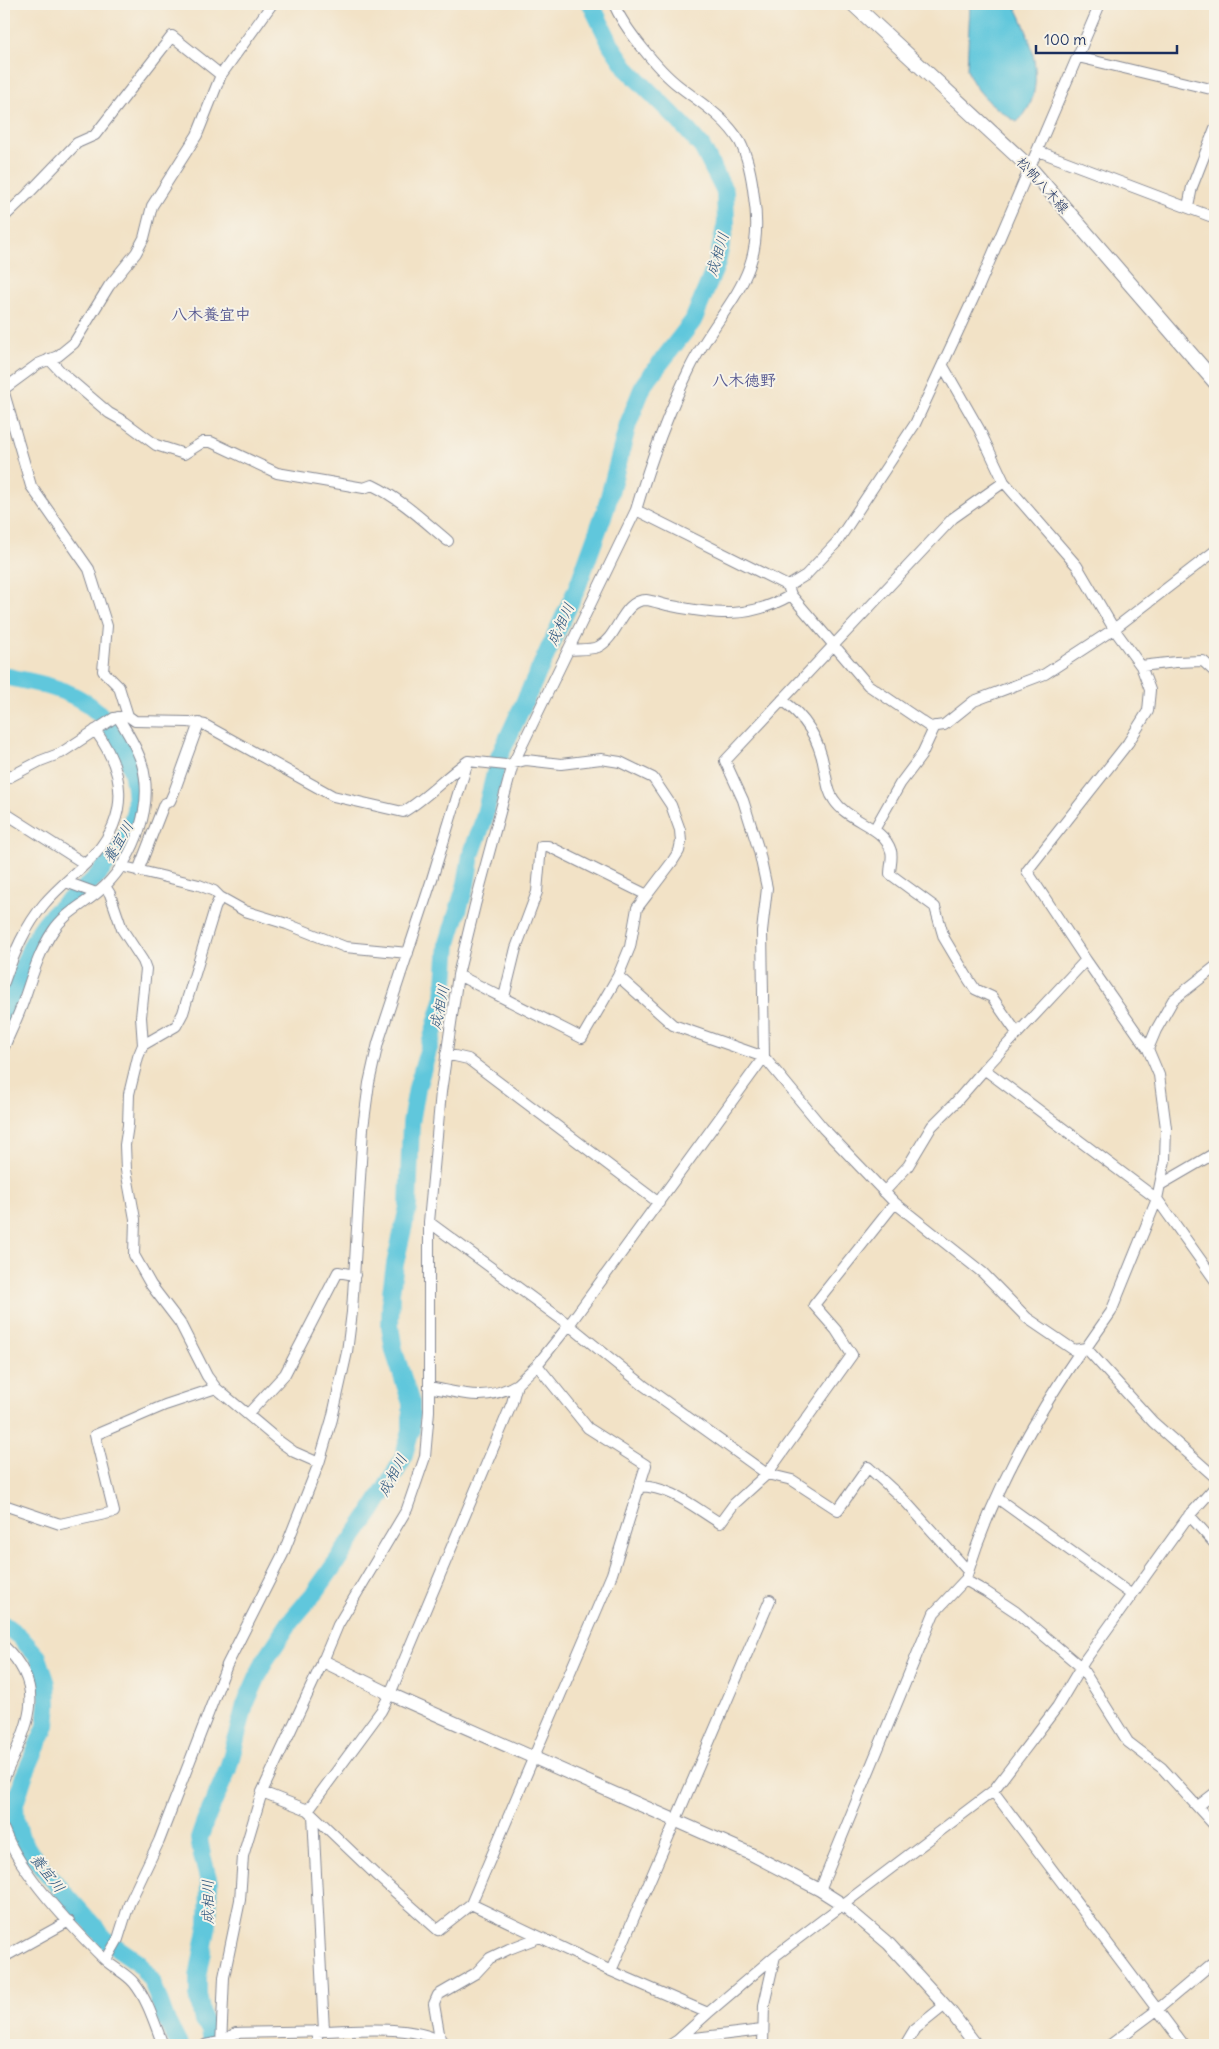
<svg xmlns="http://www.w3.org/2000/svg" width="1219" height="2049" font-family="Delius,'Klee One',sans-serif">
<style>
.water{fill:#60c7dc;stroke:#3e7b9d}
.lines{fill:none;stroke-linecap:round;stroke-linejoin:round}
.river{stroke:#60c7dc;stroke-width:18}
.minor-casing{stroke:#868892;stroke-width:12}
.tertiary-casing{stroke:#868892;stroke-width:14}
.secondary-casing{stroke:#868892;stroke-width:16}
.minor{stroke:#fff;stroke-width:10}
.tertiary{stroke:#fff;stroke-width:12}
.secondary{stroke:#fff;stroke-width:14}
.labels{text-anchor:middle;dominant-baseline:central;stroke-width:4;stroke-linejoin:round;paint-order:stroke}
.street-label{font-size:14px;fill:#1b2f5e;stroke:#f7f3e8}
.water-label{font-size:15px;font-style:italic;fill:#2c557e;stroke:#f7f3e8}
.quarter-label{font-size:16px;font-weight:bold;fill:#585a92;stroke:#f7f3e8}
</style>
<rect width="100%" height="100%" fill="#f7f3e8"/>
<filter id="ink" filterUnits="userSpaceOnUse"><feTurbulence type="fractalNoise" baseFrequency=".02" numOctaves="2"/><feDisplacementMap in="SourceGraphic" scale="10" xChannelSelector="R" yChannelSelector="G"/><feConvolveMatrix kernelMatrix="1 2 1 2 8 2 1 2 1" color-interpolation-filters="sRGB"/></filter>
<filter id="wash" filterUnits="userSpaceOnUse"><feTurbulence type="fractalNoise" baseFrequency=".0096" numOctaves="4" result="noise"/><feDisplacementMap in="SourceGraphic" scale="20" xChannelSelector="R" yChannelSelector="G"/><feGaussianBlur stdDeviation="1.12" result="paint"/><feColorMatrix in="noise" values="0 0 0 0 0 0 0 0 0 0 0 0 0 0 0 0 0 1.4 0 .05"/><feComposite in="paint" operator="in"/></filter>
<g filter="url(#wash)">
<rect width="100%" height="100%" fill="#f2e2c6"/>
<path class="water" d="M970,4H1014C1032,36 1050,93 1017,122C997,110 974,92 967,69Z"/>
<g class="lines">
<path class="river" d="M4,676C30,682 60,686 83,701C117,722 139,770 135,809C133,825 121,844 112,856C105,867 97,877 88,885C71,900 53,910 41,929C25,953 15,992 4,1020
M4,1625L19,1636L38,1657L47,1684L48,1704L46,1726L24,1776L15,1804L16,1820L21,1838L31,1854L57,1885L107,1941L138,1962L152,1981L166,2020L179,2045
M212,2045L210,2029L203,2021L198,1995V1977L208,1924L209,1882L202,1855L199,1839L205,1822L228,1769L245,1705L264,1662L290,1622L316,1591L372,1511L402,1461L411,1431V1403L394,1351L390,1326L391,1292L395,1264L408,1207L411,1123L417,1088L444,997L448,943L466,884L471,855L483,822L499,757L577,588L606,508L628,424L644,384L693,321L717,263L726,223L725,192L702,147L681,123L628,70L611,45L591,4"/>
</g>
</g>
<g filter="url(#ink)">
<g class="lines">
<g class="minor-casing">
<path id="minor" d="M614,4C623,27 659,71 679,86C702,104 725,117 740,142C749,159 752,179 754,197C767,280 722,303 690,368C668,413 650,462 636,510
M1078,57L1215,90
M1038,151L1215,218
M1188,207L1192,187L1215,128
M4,217L27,195L77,143L95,135L172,36L221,75
M49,359L60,371L109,413L125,422L156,445L184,454L203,442H211L277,473L364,488L372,485C401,499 424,521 448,541
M943,366L979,429L1004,482L1077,566L1114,629L1141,666L1150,690L1148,711L1128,743L1027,871L1086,960L1148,1049
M4,389L38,364L58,356L74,343L109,286L136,253L144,238L152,206L197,135L221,75L272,4
M4,393L31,486L89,569L107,626L103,671L119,687L128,716
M788,586L806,575L837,542L915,424L979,286L1100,4
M568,650C577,649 590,650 598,647C618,638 622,600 646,600C655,601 664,605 672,606C717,615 750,619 791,595
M1141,666L1176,662L1203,661L1215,672
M782,700C805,716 819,739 824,767C827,778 827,791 834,800C848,822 883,825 891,851C893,857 890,867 890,874L935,907L944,938L969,980L975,989L992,997L1017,1033
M4,780L40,761L61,753L114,718L128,716L135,721L189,722L205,725L333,796L403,812C427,798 445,777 468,761L506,765L526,760L561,764L601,759L620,762L653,778L671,805L680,830L681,842L679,851L672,862L647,895
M4,810L5,813L85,864
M874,830L900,784L921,756L935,726
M120,866L199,885L214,891L220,897L245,911L287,924L345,947L408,953
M138,871L164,804L170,801L174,792L199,723
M66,882L96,893
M105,886L110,894L122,929L143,961L146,969L141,1017L143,1045L138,1057L129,1094L128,1125L125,1145L126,1170L135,1219L134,1255L151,1285L180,1323L207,1376L216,1388L279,1441L294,1452L319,1463
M458,975L582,1038L618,976L673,1025L764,1057L823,1128L895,1203L983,1273L1027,1318L1074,1350L1086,1348L1111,1312L1157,1199L1165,1160L1166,1128L1159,1075L1148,1049L1156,1030L1173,1000L1215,967
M4,982C14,953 25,927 44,904C60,885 80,871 96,853C130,813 124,770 95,730
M504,997L516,948L537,892L541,846H548L647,895L637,908L630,947L618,976
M143,1045L176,1026L183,1013L215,908L220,897
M4,1047C10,1033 17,1019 22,1005C31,980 38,953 53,931C66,911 88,903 105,886C135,856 154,806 142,764C137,747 127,732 118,717
M446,1054L468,1059L659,1203
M984,1069L1157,1199L1215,1280
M1160,1185L1215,1153
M884,1192L908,1166L932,1126L955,1103L989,1064L1086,960
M895,1203L814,1305L836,1330L852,1355L767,1474L643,1385L569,1325L764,1057L762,931L767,888L759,851L743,800L725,761L953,518L1004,482
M1086,1348L1153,1422L1215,1477
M537,1365L588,1428L646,1465L612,1574L471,1904L611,1971L708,2013L775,1956L993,1791L1057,1707L1085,1660L1187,1518L1215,1487
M429,1387C461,1393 486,1403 517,1384
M248,1414L285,1374L338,1272L355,1275
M639,1486C672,1487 692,1506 720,1523L734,1504L767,1474L792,1480L838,1510L868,1467L905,1501L968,1571
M997,1498L1132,1595
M4,1505L60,1524L114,1512L95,1435L165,1405L216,1388
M1189,1515L1215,1544
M967,1575C992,1494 1034,1418 1082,1349
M4,1646C51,1691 25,1729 4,1778
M993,1791L1184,2045
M262,1792L308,1810L375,1874L438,1930L471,1904
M1198,1806L1215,1793
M308,1810L381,1711L390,1694L512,1403L517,1384L537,1365L569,1325L429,1222
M313,1815L324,2031
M4,1830C20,1873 71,1926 104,1959C113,1968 126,1973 134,1983C148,2000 155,2025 163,2045
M820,1890L934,1613L965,1580L986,1592L1016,1612L1081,1667L1128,1742L1162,1768L1215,1826
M4,1957L69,1921
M106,1960L118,1939L129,1904L159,1841L227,1665L283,1554L319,1463L332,1419L347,1352L352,1312L363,1128L369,1083L378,1043L432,879L468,761
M611,1971L770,1600
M316,2031L318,2045
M440,2039L434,2004L438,1995L476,1973L490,1958L509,1949L540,1937
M678,2040L708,2013
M205,2045L220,2042L236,2033C266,2032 295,2032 325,2031C363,2030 415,2024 449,2045
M221,2045L224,1977L240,1900L243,1856L262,1792L323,1661L338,1625L407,1509L425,1457L429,1411V1222L441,1092L458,975L475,905L513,764L636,510L788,586L791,595L868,685L930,727L944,725L974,701L1045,674L1114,629L1215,551
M670,2045L678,2040L762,2030
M763,2045L764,2005L775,1956
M905,2045L914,2030L945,2005
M1110,2045L1157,2010L1215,1961"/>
</g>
<g class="tertiary-casing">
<path id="tertiary" d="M323,1661L390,1694L749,1853L820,1890L842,1904L889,1944L950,2011L976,2045"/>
</g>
<g class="secondary-casing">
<path id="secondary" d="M853,4L1030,168L1215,382"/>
</g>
<use href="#minor" class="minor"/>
<use href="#tertiary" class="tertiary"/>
<use href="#secondary" class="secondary"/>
</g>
</g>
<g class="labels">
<g class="street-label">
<text transform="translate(1043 185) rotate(48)">松帆八木線</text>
</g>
<g class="water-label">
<text transform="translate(717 254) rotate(-73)">成相川</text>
<text transform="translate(560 624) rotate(-65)">成相川</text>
<text transform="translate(118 842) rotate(-60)">養宜川</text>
<text transform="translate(439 1007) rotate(-78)">成相川</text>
<text transform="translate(392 1475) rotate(-62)">成相川</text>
<text transform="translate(48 1873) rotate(52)">養宜川</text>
<text transform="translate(207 1902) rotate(-90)">成相川</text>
</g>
<g class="quarter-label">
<text x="211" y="314">八木養宜中</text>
<text x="744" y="380">八木徳野</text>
</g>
</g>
<rect width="1219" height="2049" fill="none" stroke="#f7f3e8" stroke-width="20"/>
<path d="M1036 45v8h141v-8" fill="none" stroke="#1b2f5e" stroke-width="2.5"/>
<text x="1044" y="45" font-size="15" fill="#1b2f5e" stroke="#f7f3e8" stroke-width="4" paint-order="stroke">100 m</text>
</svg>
